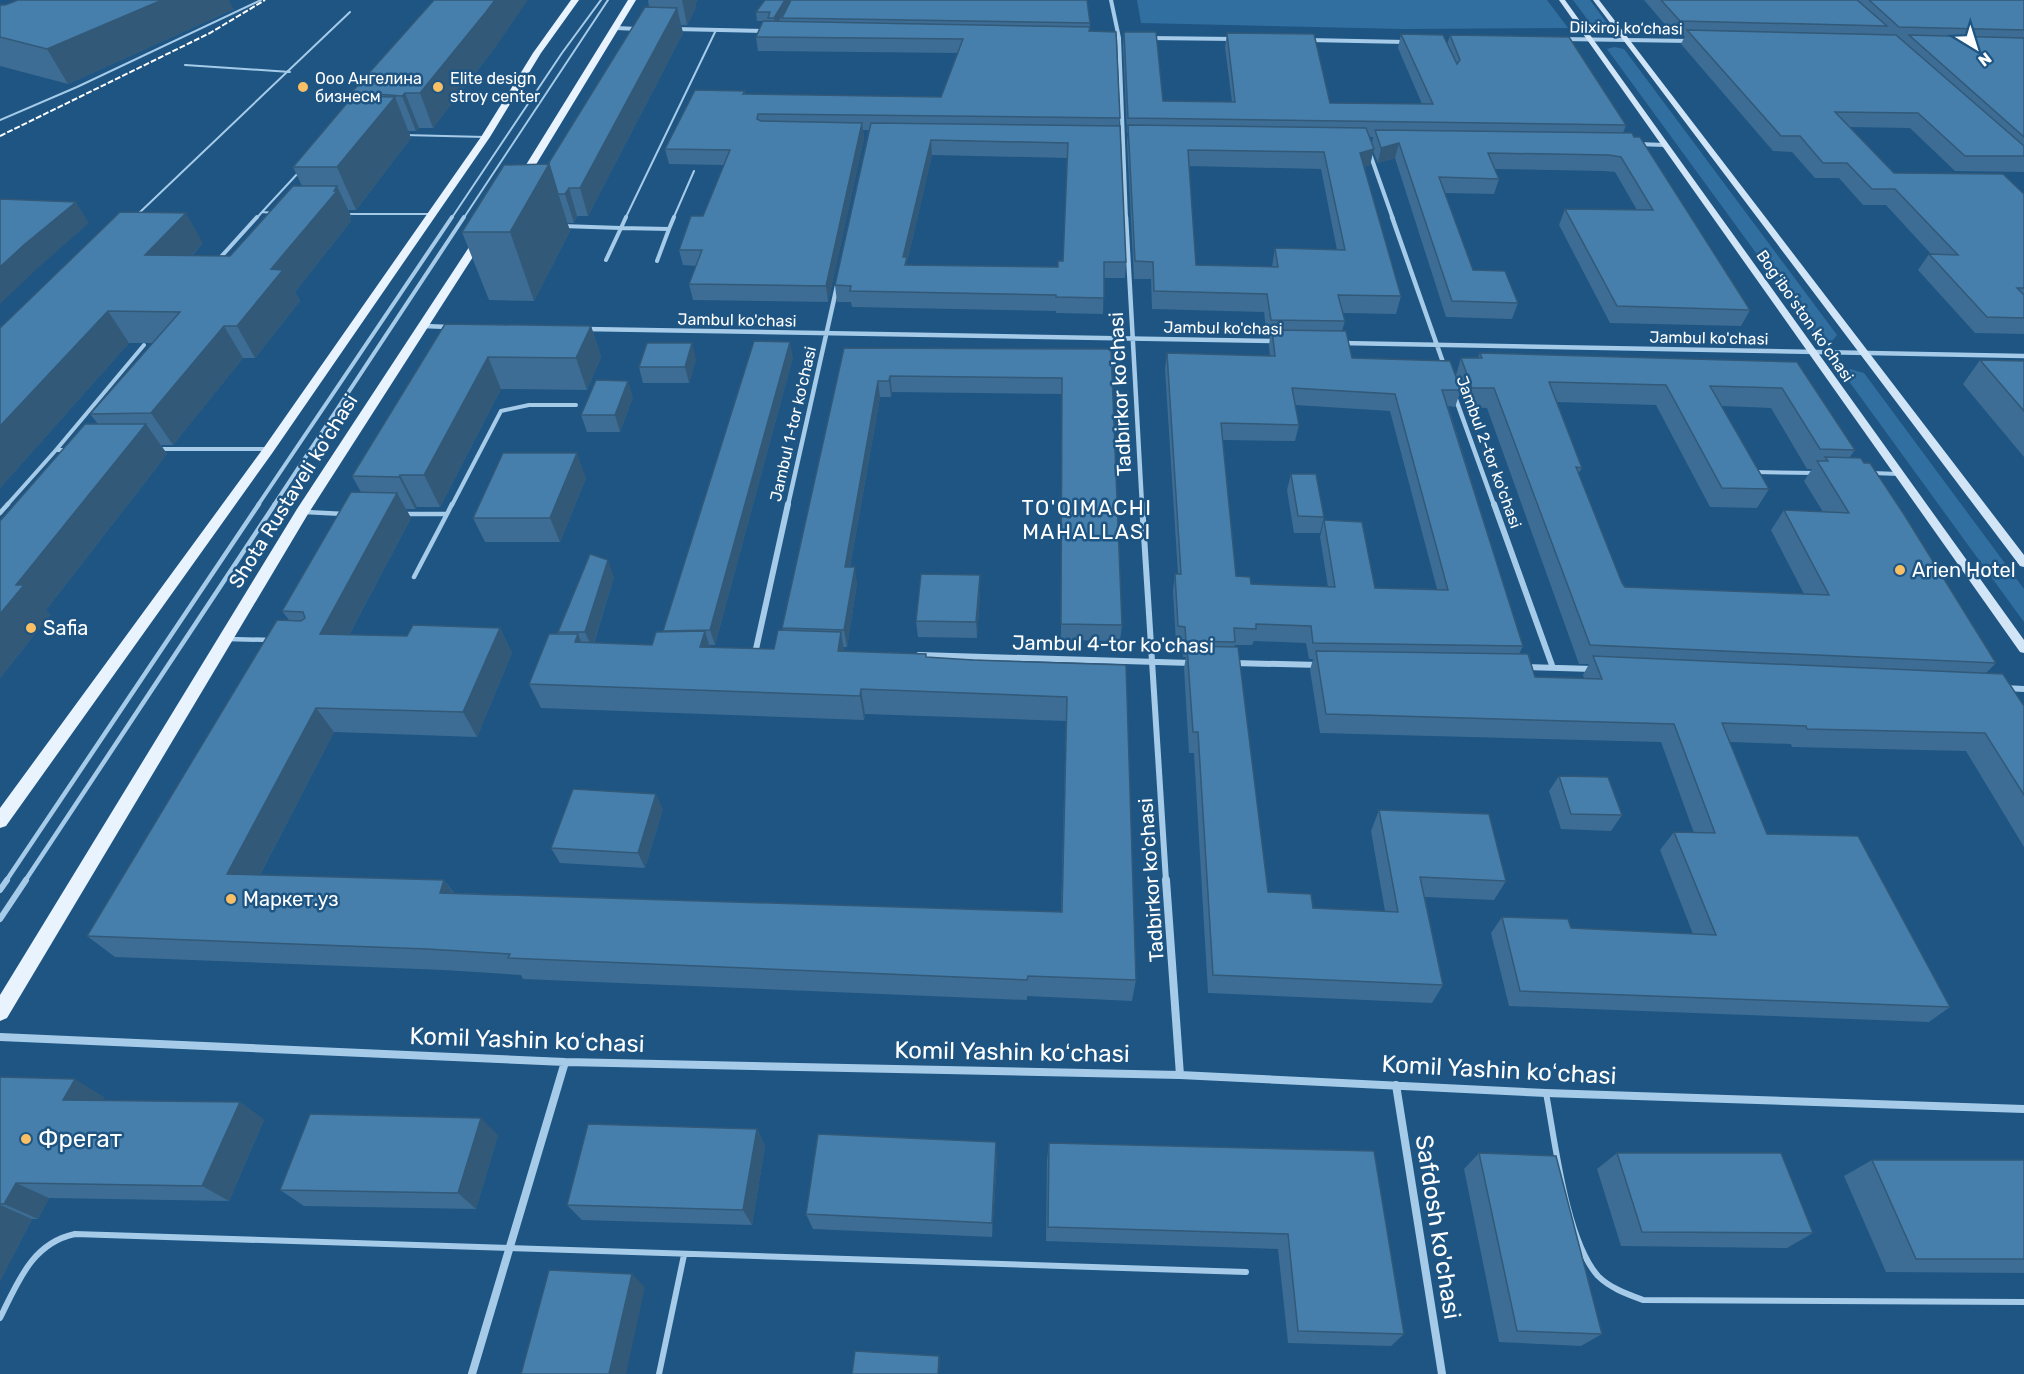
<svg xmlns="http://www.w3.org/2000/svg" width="2024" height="1374" font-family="Rubik,sans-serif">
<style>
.green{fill:#326fa1}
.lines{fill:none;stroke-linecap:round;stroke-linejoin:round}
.lane-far3{stroke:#a5cbe9;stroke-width:2}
.lane-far2{stroke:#a5cbe9;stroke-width:4}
.lane-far1{stroke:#a5cbe9;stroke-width:4.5}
.lane{stroke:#a5cbe9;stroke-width:6}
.street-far3{stroke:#a5cbe9;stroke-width:4}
.street-far2{stroke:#a5cbe9;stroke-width:4.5}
.street-far1{stroke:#a5cbe9;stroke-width:6}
.street{stroke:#a5cbe9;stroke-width:8}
.secondary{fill:#d1e5f7;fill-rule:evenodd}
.primary{fill:#e9f3fe;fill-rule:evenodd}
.rail{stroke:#fff;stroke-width:2;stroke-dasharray:6 2;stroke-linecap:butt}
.wall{fill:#3d6d94;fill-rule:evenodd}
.shaded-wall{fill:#325978}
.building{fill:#477fac;stroke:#325978;stroke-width:1.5;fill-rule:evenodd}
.poi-dot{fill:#f8bf65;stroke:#1e5583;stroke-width:2}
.labels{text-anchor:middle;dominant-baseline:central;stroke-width:5;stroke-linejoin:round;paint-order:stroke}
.far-street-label{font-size:16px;fill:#fff;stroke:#1e5583}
.far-poi-label{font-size:16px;fill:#fff;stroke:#1e5583;text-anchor:start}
.street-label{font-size:20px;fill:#fff;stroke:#1e5583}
.poi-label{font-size:20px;fill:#fff;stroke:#1e5583;text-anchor:start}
.neighbourhood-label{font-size:21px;letter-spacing:1.5px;fill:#fff;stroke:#1e5583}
.near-street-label{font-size:24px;fill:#fff;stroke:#1e5583}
.near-poi-label{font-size:24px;fill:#fff;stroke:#1e5583;text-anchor:start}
</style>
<rect width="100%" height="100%" fill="#1e5583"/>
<path class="green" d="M1137,0H1547L1568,28L1403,29L1141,23Z
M1573,0H1590L1609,26L1602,29L1593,27Z
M1614,47L1624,49L1837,335L1832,341L1816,335L1607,49Z
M1850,369L1864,373L2024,589V622L1843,373Z"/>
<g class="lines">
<path class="lane-far3" d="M185,65L290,72
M0,120L77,87L261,0
M404,135L485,137
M262,212L299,172
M346,214H430
M137,215L350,12
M256,219L262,212L274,213
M451,219L562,53L601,0
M463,219L608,0
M625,219L716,30
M673,219L694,171"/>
<path class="lane-far2" d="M562,226L621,228L626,217
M219,259L257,217
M606,260L621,228L669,229L674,217
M657,261L669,229
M160,449H269
M56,450L144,345
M1755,472L1816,473
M1872,473L1899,474
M7,505L56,450H68
M258,505L452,217
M274,505L464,217
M452,505L501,411L529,405H576"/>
<path class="lane-far1" d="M305,512L344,514
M0,513L8,504
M404,514H447L414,577
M447,514L452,504
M228,639L271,640
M6,881L259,504
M25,881L275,504"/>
<path class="lane" d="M0,890L7,880
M0,919L26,880
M1546,1093C1555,1141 1566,1240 1598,1276C1610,1288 1627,1294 1643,1300L2024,1302
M0,1318C18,1282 32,1243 75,1234L1246,1272
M659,1374L684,1255"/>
<path class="street-far3" d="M1111,0L1119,38L1126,219
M616,28L638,29
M675,29L767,31
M1149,38L1235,39
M1563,39L1690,41
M1308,40L1406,42
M1637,144L1665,145
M1369,151L1393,219"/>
<path class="street-far2" d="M1126,217L1142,505
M1392,217L1445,368
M423,326L449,327
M585,329L1277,341
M1341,343L2024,356
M1454,394L1494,505
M788,505L837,286"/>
<path class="street-far1" d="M1142,504L1166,881
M1494,504L1553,668
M756,649L788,504
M919,655L1191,663
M1234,663L1320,665
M1525,667L1593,669
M2004,688L2024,689"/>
<path class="street" d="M1166,880L1180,1075
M0,1037L565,1062L1180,1075L1546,1093L2024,1109
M1396,1085L1442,1374
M472,1374L565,1062"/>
<path class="secondary" d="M1559,0H1565L2024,640V653L2020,652Z
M1593,0H1599L2024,555V567L2020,566Z"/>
<path class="primary" d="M571,0H579L541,53L490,137L273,452L6,826L0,828V808L265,446L481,137L533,53Z
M628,0H636L526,181L518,183L516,181Z
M482,232L487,235L308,514L7,1018L0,1021V995L297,509L477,235Z"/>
<path class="rail" d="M0,136L210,33L265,0"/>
</g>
<path class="wall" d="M648,0H698L695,4L696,7L687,25H681L683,33L588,216H577L574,223H567L570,231L534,301L489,300L462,232L548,164L649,7Z
M765,0H1087L1090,23V31L1116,32L1120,118L1119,126H1120L1126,262L1125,278H1104L1103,314L1056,313V311L852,307L851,302H837L835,285L869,130H863L864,138L828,302L693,300L689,284L696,266L683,265L679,250L691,216H703L724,165L669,164L665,149L695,90L745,91V95L941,97L958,53L758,51L756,37L763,21H757L756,12ZM932,155L1067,158L1063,261H1058V267L907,265V262Z
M1644,0H2024V172L1955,171L1910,128L1849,127L1894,173L2024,194V334L1975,333L1918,270L1929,254L1932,255L1886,205H1863L1839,178H1815L1792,152L1773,151L1681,44L1685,36L1674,35Z
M0,5L234,9L68,84L0,66Z
M1124,32L1163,101L1232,102L1225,47L1227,33L1330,103L1422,104L1398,48L1401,34L1447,45L1450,35L1626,125L1623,133L1750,310L1741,326L1610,323L1559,225L1565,209L1637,210L1615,172L1603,171L1495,169L1499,179L1494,194L1444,193L1473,270L1518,303L1512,319L1446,317L1395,158L1378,163L1373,151L1370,165L1364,167L1401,296L1396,314L1343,313L1345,321L1342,331L1352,358L1456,375L1461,358H1478L1480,353L1797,362L1855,450L1849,458L1996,663L1986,673L2024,706V847L1966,751L1792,747L1791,744L1730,742L1767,834L1950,1007L1929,1022L1509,1006L1491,933L1502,917L1571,928L1693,934L1660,850L1674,832L1694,833L1661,742L1320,733L1310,670L1313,659H1309L1306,643L1254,641L1252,645H1235L1234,647L1268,892L1313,908L1385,911L1371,831L1379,810L1506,881L1494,900L1425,897L1443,985L1432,1003L1208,993L1194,753H1189L1184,668L1186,657H1183L1182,643H1176L1173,591L1175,574H1178L1165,369L1167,353L1270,356L1269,346L1270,337H1267L1264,312L1152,309L1151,279H1134L1127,141L1128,133H1127L1123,46ZM1369,137H1373L1372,143ZM1189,166L1321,169L1337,250L1275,248L1272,267L1196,265ZM1460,393L1465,407L1487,408L1579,664H1589L1583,675L1584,678L1535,677L1519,654L1523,646L1448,406L1455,407ZM1557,402L1656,405L1710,507L1757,508L1769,489L1722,406L1771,408L1807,469H1812L1804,481L1823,512L1784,510L1771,530L1804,594L1625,587L1622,583L1578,474L1582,468ZM1295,405L1390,411L1437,589L1375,588L1324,520L1320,537L1328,587L1251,584L1236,576L1223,440L1295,441L1299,425Z
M497,45L433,128H419L416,131H408L411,138L356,210H348L351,216L350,219L351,221L295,292L300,301L255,358H243L173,445H161L167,454L46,610L50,615L0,678L98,424L90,414L153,343H129L0,488V328L203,243L192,256H230L302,186L293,167L353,96L352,92Z
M445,324L591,326L601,357L587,390L501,389L440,507H417L415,509H406L411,518L349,635L407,636L500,628L512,653L477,737L334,732L260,875L444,880L454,893L1061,912L1066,721L865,714L864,720L541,708L529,684L558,634V632L614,577L594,643L652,645L663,632L793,357L715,645H709L710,647L774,649L783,630L782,628L844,348L1111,349L1122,625L1120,641L1061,640L1062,394L892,392L891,397H880L850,567L857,583L847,647H843L844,652L926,657L973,660L1126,665L1136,980L1132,1001L1027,996V1000L523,979L521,975L444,970L115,957L87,936L289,620L282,611L361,492L352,476Z
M696,359L689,383H643L639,367Z
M1980,360L2024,361V457L1963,384Z
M633,397L620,432H587L581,415Z
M1291,474L1324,517L1320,533H1294L1287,490Z
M586,478L560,542H485L473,518Z
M980,575V592L977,638L918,637L916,621Z
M1559,776L1622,815L1611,831L1561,829L1549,791Z
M663,809L645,868L560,863L551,848Z
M0,1077L104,1097L102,1101L240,1102L264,1120L229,1201L49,1198L38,1219H32L0,1281Z
M757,1129L765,1146L752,1225L582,1220L567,1205Z
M498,1135L476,1209L304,1206L280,1190Z
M1049,1143L1374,1151L1404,1334L1391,1346L1288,1343L1278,1249L1046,1241L1047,1160Z
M1479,1153L1602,1334L1581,1346L1499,1342L1464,1169Z
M1617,1153L1813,1233L1787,1248L1621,1246L1597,1169Z
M997,1158L992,1237L813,1229L806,1214Z
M1872,1160H2024V1273L1886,1272L1844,1176Z"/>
<path class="shaded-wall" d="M162,0H229L234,9L68,84L47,49Z
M495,0H528L497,45L433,128L420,93Z
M682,0H698L695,4L696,7L687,25Z
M785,0H792L775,27L774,18Z
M677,8L683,33L588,216L580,188Z
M405,93L419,128L416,131L402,96Z
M395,97L411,138L356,210L337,167Z
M862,123L864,138L828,302L826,286Z
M931,140L932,155L907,262L908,273L903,257Z
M1399,143L1395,158L1378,163L1381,148Z
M1374,149L1370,165L1356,169L1360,153Z
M549,164L570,231L534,301L510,232Z
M337,186L351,216L350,219L351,221L295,292L300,301L255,358L237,326L271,269Z
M569,188L577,216L574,223L565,194Z
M76,202L89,223L40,266L0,304V267L25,244Z
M186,213L203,243L164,286L145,255Z
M108,311L129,343L0,488V426Z
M224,326L243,358L173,445L151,413Z
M591,326L601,357L587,390L576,358Z
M790,342L793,357L715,645L710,630Z
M692,343L696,359L689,383L685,367Z
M488,357L501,389L440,507L424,475Z
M890,376L892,392L891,397L889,381Z
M628,381L633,397L620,432L615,415Z
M878,381L880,397L847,583L845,567Z
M146,424L167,454L46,610L50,615L0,678V614L16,585Z
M577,453L586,478L560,542L550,518Z
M400,475L417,507L415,509L399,477Z
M397,493L411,518L336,659L320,634Z
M608,560L614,577L592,648L585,632Z
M855,567L857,583L847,647L844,630Z
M980,575V592L977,638L976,622Z
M500,628L512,653L477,737L463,712Z
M705,631L712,655L700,647Z
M841,632L845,657L838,651Z
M578,634L588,659L575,642Z
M861,689L865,714L864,720L860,696Z
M316,708L334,732L249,896L227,874Z
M656,794L663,809L645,868L638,853Z
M444,880L460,903L440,893Z
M75,1079L104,1097L92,1118L63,1100Z
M240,1102L264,1120L229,1201L202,1186Z
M481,1118L498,1135L476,1209L458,1193Z
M757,1129L765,1146L752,1225L743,1210Z
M996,1142L997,1158L992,1237V1223Z
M16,1183L49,1198L38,1219L4,1204Z
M0,1205L32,1219L0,1281Z
M632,1274L645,1287L626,1374H609Z
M939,1356L940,1360L939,1374H938Z"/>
<path class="building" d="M18,0H162L47,49L0,37V5H5Z
M434,0H495L486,12L420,93H405L402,96L352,92Z
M765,0H785L774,18H768L770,12H756Z
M791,0H1087L1090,23L782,18Z
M1661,0H1857L1887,26L1680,21Z
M1869,0H2024V30L1899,27Z
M645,7L677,8L580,188H569L565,194H558L549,164H548Z
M763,21L1090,27L1089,31L1116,32L1120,118L758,114L757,119L761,121L862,123L826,286L689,284L702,250H679L691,216H703L730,150L665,149L695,90L745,91L743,94L941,97L963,39L756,37Z
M1687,30L1896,35L2024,146V156H1965L1918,113L1835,112L1894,173L2003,174L2024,194V288H2017L2024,295V318L1987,317L1929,254L1958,255L1895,189H1872L1847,163H1823L1800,136H1781Z
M1124,32H1156L1163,101L1235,102L1227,33L1314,34L1330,103L1433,104L1401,34L1443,35L1457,64L1460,60L1450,35L1569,37L1626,125L1128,118Z
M1909,35L2024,38V137Z
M353,96L395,97L337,167H293Z
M871,123L1120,126L1126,262H1104V298L1056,297V295L850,291L851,286L835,285ZM931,140L1068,143L1063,261H1058V267L905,265L907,257H903Z
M1128,125L1366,128L1374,149L1360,153L1401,296L1338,295L1345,321L1271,320L1267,294L1154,291L1153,262L1135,261ZM1188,150L1324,152L1345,250L1275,248L1278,267L1196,265Z
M1375,130L1632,133L1634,137H1640L1750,310L1617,306L1565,209L1653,210L1621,157L1609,155L1488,153L1499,179L1439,177L1473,270L1505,271L1518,303L1452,301L1399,143L1381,148Z
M549,164L510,232H462L504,165Z
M293,186H337L334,191H337L271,269L283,270L237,326H224L151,413L90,414L180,312L108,311L0,426V328L120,212L186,213L145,255L230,256Z
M0,199L76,202L25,244L0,267Z
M445,324L591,326L576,358L488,357L424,475H400L399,477L352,476Z
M1272,330L1346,331L1352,358L1450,361L1461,390H1442L1523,646L1313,643L1311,626L1256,624V629L1234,628L1235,642L1186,641L1185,627L1178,626L1175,574H1181L1167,353L1275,356ZM1292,388L1395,394L1448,590L1375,588L1362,522L1324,520L1335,587L1251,584L1250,577L1236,576L1221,423L1299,425Z
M754,341L790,342L710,630L663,631Z
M647,343H692L685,367H639Z
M844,348L1111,349L1122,625L1061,624L1062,378L890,376L889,381H878L845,567H855L844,630L782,628Z
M1480,353L1797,362L1855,450L1820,449L1782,388L1710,386L1769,489L1722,488L1666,385L1549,382L1582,468L1576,467L1622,583L1625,587L1829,595L1784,510L1849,513L1817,461H1828L1825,457L1861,458L1864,463H1870L1905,516L1996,663L1590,645L1494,388H1472L1461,358H1482Z
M1980,360L2024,361V411Z
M596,380L628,381L615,415H581Z
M85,424H146L16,585H24L0,614V521Z
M503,453H577L550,518H473Z
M1291,474H1316L1324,517L1298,516Z
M351,492L397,493L320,634L407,636L413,625L500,628L463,712L316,708L227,874L444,880L440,893L1062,912L1067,697L861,689L860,696L529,684L549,634H578L575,642L652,645L656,632L705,631L700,647L774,649L778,630L841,632L838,651L926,654V657L973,660L1126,665L1136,980L1028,976L1027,980L508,958L510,954L427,949L87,936L277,620L301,621L305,618L303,612L282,611Z
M590,554L608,560L585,632H558Z
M921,574L980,575L976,622L916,621Z
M1187,646L1238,647L1268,892L1311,894L1313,908L1398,912L1379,810L1489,814L1506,881L1420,877L1443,985L1213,975L1198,732H1193Z
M1316,651L1528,654L1535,677L1602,679L1593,656L2003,674L2024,706V795L1985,733L1807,729L1806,726L1722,723L1767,834L1858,836L1950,1007L1520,991L1502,917L1568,919L1571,928L1716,935L1674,832L1715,833L1674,724L1326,714Z
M1559,776L1608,777L1622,815L1571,814Z
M573,789L656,794L638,853L551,848Z
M0,1077L75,1079L63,1100L240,1102L202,1186L16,1183L4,1204H0Z
M310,1114L481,1118L458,1193L280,1190Z
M588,1124L757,1129L743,1210L567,1205Z
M818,1134L996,1142L992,1223L806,1214Z
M1049,1143L1374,1151L1404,1334L1298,1331L1288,1234L1048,1227Z
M1479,1153L1556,1156L1602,1334L1517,1331Z
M1617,1153H1781L1813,1233L1642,1232Z
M1872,1160H2024V1259H1916Z
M549,1270L632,1274L609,1374H521Z
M855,1351L939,1356L938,1374H852Z"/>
<g class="poi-dot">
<circle cx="303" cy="87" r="6"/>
<circle cx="438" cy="87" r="6"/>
<circle cx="1900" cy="570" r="6"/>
<circle cx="31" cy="628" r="6"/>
<circle cx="231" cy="899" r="6"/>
<circle cx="26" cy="1139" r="6"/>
</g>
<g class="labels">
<g class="far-street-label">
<text transform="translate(1626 28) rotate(1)">Dilxiroj ko‘chasi</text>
<text transform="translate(1805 316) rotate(55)">Bogʻiboʻston koʻchasi</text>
<text transform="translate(737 320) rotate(1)">Jambul ko'chasi</text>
<text transform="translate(1223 328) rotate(1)">Jambul ko'chasi</text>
<text transform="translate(1709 338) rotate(1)">Jambul ko'chasi</text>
<text transform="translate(793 424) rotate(-77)">Jambul 1-tor ko'chasi</text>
<text transform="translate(1489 452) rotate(70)">Jambul 2-tor ko'chasi</text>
</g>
<g class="far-poi-label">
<text x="315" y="78">Ооо Ангелина<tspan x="315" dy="18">бизнесм</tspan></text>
<text x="450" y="78">Elite design<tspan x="450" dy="18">stroy center</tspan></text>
</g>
<g class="street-label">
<text transform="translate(1120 394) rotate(-93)">Tadbirkor ko'chasi</text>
<text transform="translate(293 491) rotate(-58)">Shota Rustaveli ko'chasi</text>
<text transform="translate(1113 644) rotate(1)">Jambul 4-tor ko'chasi</text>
<text transform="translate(1151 880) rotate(-94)">Tadbirkor ko'chasi</text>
</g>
<g class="poi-label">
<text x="1912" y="570">Arien Hotel</text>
<text x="43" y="628">Safia</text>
<text x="243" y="899">Маркет.уз</text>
</g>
<g class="neighbourhood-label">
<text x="1087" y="507">TO'QIMACHI<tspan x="1087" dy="24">MAHALLASI</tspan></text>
</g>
<g class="near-street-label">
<text transform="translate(527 1040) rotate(2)">Komil Yashin koʻchasi</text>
<text transform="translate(1012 1052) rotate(1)">Komil Yashin koʻchasi</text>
<text transform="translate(1499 1070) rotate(3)">Komil Yashin koʻchasi</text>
<text transform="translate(1438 1227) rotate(81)">Safdosh ko'chasi</text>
</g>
<g class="near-poi-label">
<text x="38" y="1139">Фрегат</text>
</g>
</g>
<g transform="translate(1976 48) rotate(142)" stroke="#1e5583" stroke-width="4.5" paint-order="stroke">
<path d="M0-4.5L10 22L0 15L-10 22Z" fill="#ffffff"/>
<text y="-9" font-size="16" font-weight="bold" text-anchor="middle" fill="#ffffff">N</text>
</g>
</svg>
